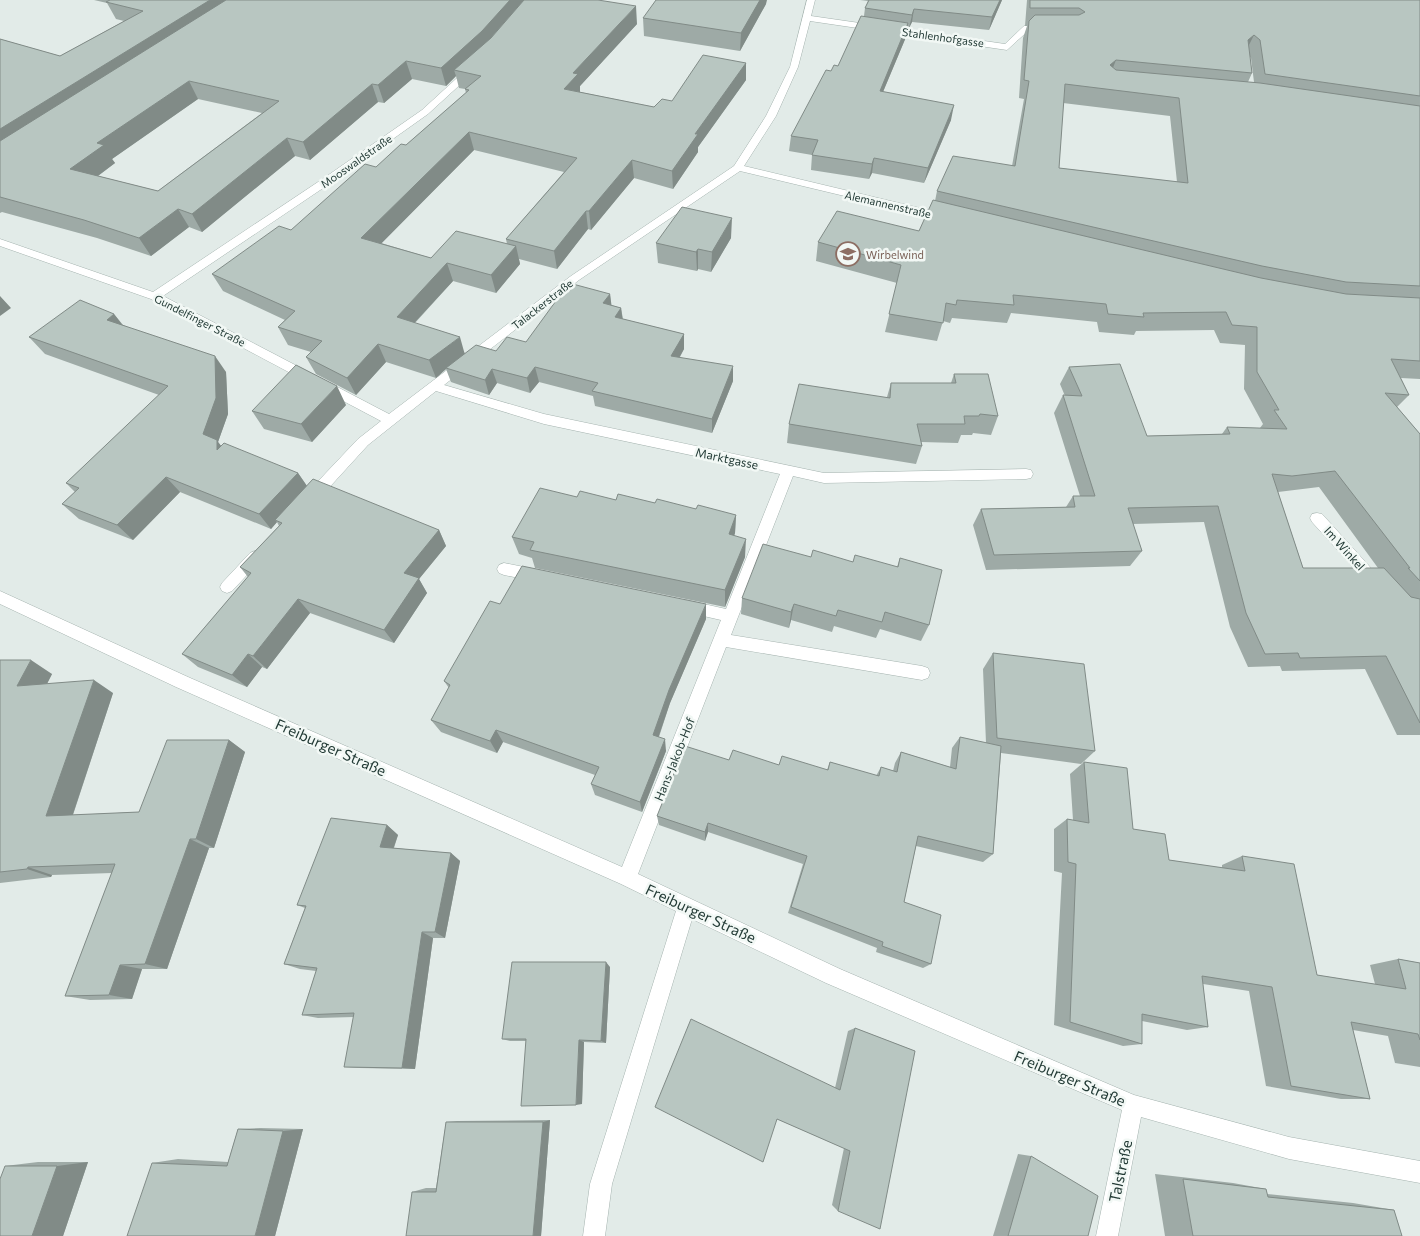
<svg xmlns="http://www.w3.org/2000/svg" width="1420" height="1236" font-family="Commissioner,sans-serif">
<style>
.lines{fill:none;stroke-linecap:round;stroke-linejoin:round}
.minor-casing{stroke:#a5b3af;stroke-width:1}
.minor{fill:#fff;fill-rule:evenodd}
.wall{fill:#9eaaa6;fill-rule:evenodd}
.shaded-wall{fill:#818b87}
.building{fill:#b8c6c1;stroke:#818b87;fill-rule:evenodd}
.labels{text-anchor:middle;dominant-baseline:central;stroke-width:5;stroke-linejoin:round;paint-order:stroke}
.far-street-label{font-size:11px;fill:#233b36;stroke:#f2f8f5}
.far-education-label{font-size:11px;fill:#785e54;stroke:#f2f8f5;text-anchor:start}
.street-label{font-size:12px;fill:#233b36;stroke:#f2f8f5}
.near-street-label{font-size:15px;fill:#233b36;stroke:#f2f8f5}
</style>
<rect width="100%" height="100%" fill="#e2ebe8"/>
<g class="lines">
<g class="minor-casing">
<path id="minor" d="M807,0H815L811,16L1005,44L1024,26H1046L1050,28L1046,30H1029L1007,50L810,21L798,67L776,116L744,166L949,215L950,217L949,219L945,220L740,171L579,280L444,385L544,414L824,473L1026,469L1031,470L1033,474L1031,478L1026,479L824,483L793,476L731,635L922,666L928,668L930,673L928,678L922,680L726,647L638,874L840,969L1134,1095L1289,1137L1420,1161V1183L1289,1159L1141,1117L1118,1236H1096L1122,1110L826,983L692,919L612,1184L605,1236H583L590,1184L676,911L621,884L176,687L0,604V591L188,677L622,867L721,620L686,612L681,610L679,606L681,602L686,600L726,609L780,474L544,424L436,391L368,445L316,502L311,503L306,502L304,498L306,494L358,439L381,421L151,299L0,246V239L153,292L327,176L422,110L469,67H475V71L428,114L335,180L163,296L389,414L571,276L734,166L766,116L790,67Z
M1317,513L1322,514L1380,578L1382,582L1380,586L1375,588L1370,586L1312,522L1310,518L1312,514Z
M255,551L260,553L262,557L260,561L232,591L227,593L222,591L220,587L222,583L250,553Z
M504,563L539,570L544,572L546,576L544,580L539,582L504,575L499,573L497,569L499,565Z"/>
</g>
<use href="#minor" class="minor"/>
</g>
<path class="wall" d="M94,0H524L637,24L580,86V92L654,107L672,101L746,63V80L698,147V152L673,189L634,178L591,230L588,229L557,269L519,259L520,264L496,293L453,281L415,323L465,353L496,351L526,342L610,294L611,305L621,308L623,319L684,334V349L680,357L733,381L712,433L595,406L593,396L539,382L530,393L497,383L489,395L451,382L446,369L436,378L386,362L356,395L316,374L306,357L311,352L288,345L278,327L285,320L223,291L212,274L291,230L376,167L406,145L466,93L465,89L459,88L456,76L446,86L412,79L384,103L378,102L310,160L295,156L202,232L189,227L151,256L97,238L2,212L0,213V39L60,56L124,21L116,19L107,3ZM198,99L262,113L158,191L98,176L115,163L112,159ZM474,150L564,172L506,239L507,244L431,258L381,243Z
M860,0H1002L989,30L912,22L909,28H907L906,37L883,92L951,120L924,183L872,173L869,179L811,170L812,155L789,151L791,136L831,71L838,66L864,16L865,8L868,1Z
M1027,0H1420V379L1401,378L1409,395L1397,407L1420,434V735H1397L1365,669L1282,671L1280,666L1248,667L1230,627L1204,522L1133,524L1142,551L1130,566L986,570L973,525L981,509L1066,507L1073,496H1080L1054,413L1063,395L1065,396L1060,384L1069,367L1147,436L1222,434L1227,427L1260,428L1263,424L1244,389L1245,345L1220,343L1214,330L1136,331L1134,335L1099,332L1097,322L1011,313L1007,323L952,318L950,323L943,321L937,341L885,332L897,283L816,261L818,242L919,231L935,201L937,191L1012,166L1024,99L1019,98L1023,38L1027,26H1025ZM1250,57L1251,58L1254,82H1248L1252,73ZM1063,103L1170,116L1177,182L1059,168ZM1319,487L1378,568H1303L1278,492Z
M766,4L740,51L644,36L643,18Z
M731,238L711,272L698,269L697,271L658,263L656,243Z
M114,314L123,325L226,372L228,414L218,442L221,446L298,473L307,486L439,530L446,546L419,579L427,593L394,643L310,613L267,669L262,667L247,687L198,667L182,654L248,577L240,567L279,526L277,522L271,529L180,492L133,540L79,519L62,504L75,492L66,483L159,395L45,354L29,337Z
M954,374L998,416L991,435L973,433L972,435H961L958,443L921,442L922,446L916,464L787,443L789,424L887,397L891,383H951Z
M346,405L312,442L264,429L252,411Z
M577,497L655,503L736,515L735,533L734,536L745,557L725,607L535,568L532,558L519,554L512,537Z
M811,557L897,567L900,558L929,625L921,641L880,629L876,638L834,626L832,632L791,620L789,628L741,614L742,598Z
M500,604L706,619L670,703L659,737L666,751L642,812L595,795L591,784L595,775L503,742L497,753L441,732L431,720L449,688L444,681Z
M993,653L1095,751L1081,764L1001,753L993,854L983,862L916,846L904,902L931,964L923,968L876,952L877,948L788,913L803,864L708,832L705,841L659,825L657,816L729,760L827,770L830,762L876,776L881,767L893,771L895,763L901,752L950,767L952,748L960,737L986,743L983,669Z
M0,660L52,674L47,684L113,693L73,815L139,812L229,740L245,752L214,848H209L167,969H142L132,999L90,1000L65,996L112,873L52,875L51,877L0,883Z
M1084,762L1133,829L1169,860L1222,868V865L1242,856L1317,975L1375,984L1370,965L1398,959L1420,963V1067L1395,1063L1388,1036L1353,1030L1370,1099H1341L1266,1086L1249,991L1203,984L1208,1027L1187,1030L1142,1021V1044L1123,1046L1054,1025L1062,873L1054,871V829L1067,819L1073,820L1070,774Z
M387,825L398,835L394,848L451,853L460,861L445,938H433L415,1069L359,1068L344,1067L354,1017L318,1018L302,1015L316,971L300,969L284,964L305,908L297,905Z
M610,967L606,1043L584,1042L582,1104L526,1041H510L502,1039Z
M855,1028L915,1051L838,1211L832,1205L844,1148L777,1119L655,1107L835,1088L848,1031Z
M550,1120L541,1236L412,1192L426,1188H436L446,1122L457,1121Z
M260,1128L303,1129L275,1236L152,1163L178,1159L228,1162L238,1129Z
M1018,1154L1031,1156L1088,1236H993Z
M38,1162H88L63,1236H0L5,1166Z
M1155,1174L1233,1183L1266,1189L1267,1194L1353,1203L1394,1210L1402,1236H1165Z"/>
<path class="shaded-wall" d="M210,0H244L0,156V129Z
M510,0H524L461,72L454,70L456,76L446,86L441,68Z
M758,0H767L766,4L740,51L741,33Z
M1000,0H1002L989,30L992,17Z
M636,6L637,24L580,86V92L564,89L573,73Z
M914,9L912,22L909,28L912,15Z
M908,23L906,37L877,106L880,91Z
M1254,35L1245,53L1248,40Z
M1116,60L1109,78L1110,65Z
M406,61L412,79L384,103L378,85Z
M746,63V80L698,147V152L673,189L672,171L695,134Z
M189,81L198,99L112,159L115,163L83,187L70,169L97,143Z
M372,84L378,102L310,160L303,142Z
M954,105L951,120L924,183L928,168Z
M469,132L474,150L369,256L361,238Z
M287,138L295,156L202,232L192,214Z
M874,158L872,173L869,179L872,164Z
M632,160L634,178L591,230L589,211Z
M178,209L189,227L151,256L139,238Z
M586,211L588,229L557,269L554,251Z
M732,218L731,238L711,272L712,252Z
M516,246L520,264L496,293L491,275Z
M698,249V269L697,271L696,252Z
M447,263L453,281L404,334L397,317Z
M610,294L612,309L603,303Z
M0,296L11,308L0,316Z
M621,308L623,323L615,317Z
M114,314L127,331L107,320Z
M684,334V349L672,370L671,356Z
M460,337L465,355L446,368V369L436,378L429,360Z
M378,344L386,362L356,395L347,378Z
M215,356L226,372L228,414L218,442L229,456V466L203,434Z
M733,366V381L712,433V419Z
M535,367L539,382L530,393L527,378Z
M492,369L497,383L489,395L485,380Z
M337,386L346,405L312,442L301,424Z
M298,473L309,489L275,520L277,522L271,529L259,514Z
M166,477L180,492L133,540L117,525Z
M736,515L735,533L728,552L729,534Z
M439,530L446,546L419,579L427,593L394,643L384,630L404,573Z
M746,539L745,557L725,607V590Z
M298,599L310,613L267,669L253,656Z
M706,604V619L670,703L655,747L653,735L669,690Z
M794,604L791,620L789,628L791,612Z
M248,654L262,667L247,687L232,675Z
M31,660L52,674L39,699L17,686Z
M94,680L113,693L69,826L46,816Z
M496,730L503,742L497,753L490,741Z
M665,739L666,751L642,812L640,802Z
M229,740L245,752L214,848L196,839Z
M708,823V832L705,841V832Z
M387,825L398,835L391,855L380,847Z
M190,839L209,848L167,969L145,964Z
M451,853L460,861L445,938L435,932Z
M28,867L52,875L51,877L27,869Z
M422,932L433,938L415,1069L402,1068Z
M606,962L610,967L606,1043L601,1041Z
M120,965L142,969L132,999L109,995Z
M579,1040L584,1042L582,1104L576,1105Z
M550,1120L541,1236H533L543,1122Z
M303,1129L275,1236H255L283,1131Z
M88,1162L63,1236H32L57,1166Z"/>
<path class="building" d="M110,0H210L0,129V39L60,56L143,11L106,2Z
M226,0H510L482,31L441,68L406,61L378,85L372,84L303,142L287,138L192,214L178,209L139,238L84,220L0,197V141ZM189,81L279,101L158,191L70,169L104,145L97,143Z
M524,0H598L636,6L573,73L578,74L564,89L654,107L662,99L672,101L703,55L746,63L695,134H698L672,171L632,160L589,211H586L554,251L506,239L577,158L469,132L361,238L431,258L456,231L516,246L491,275L447,263L397,317L460,337L429,360L378,344L347,378L306,357L322,341L278,327L295,311L212,274L279,226L291,230L365,164L376,167L401,144L406,145L469,90L465,89L481,76L454,70L491,38Z
M656,0H760L741,33L643,18Z
M869,0H1000L992,17L914,9L912,15L865,8Z
M1030,0H1420V96L1265,74L1260,40L1254,35L1248,40L1252,73L1116,60L1110,65L1116,70L1260,83L1420,106V286L1346,282L1262,266L937,191L953,156L1015,166L1029,81L1024,80L1029,21L1035,15H1079L1085,12L1079,8H1030ZM1065,84L1179,98L1188,183L1059,168Z
M861,16L908,23L880,91L954,105L928,168L874,158L872,164L812,155L818,140L791,136L826,70L831,71L834,65L838,66Z
M933,200L1261,278L1346,294L1420,298V361L1391,359L1409,395L1385,393L1420,434V581L1408,568H1410L1335,471L1292,476L1272,474L1303,568H1384L1411,597L1420,599V723L1386,656L1300,658L1298,653L1265,654L1246,613L1218,506L1128,508L1142,551L994,555L981,509L1075,507L1073,496H1095L1063,395L1082,396L1069,367L1120,364L1147,436L1230,434L1227,427L1287,429L1274,410H1279L1257,372V327L1232,325L1226,312L1143,313L1144,317L1108,314L1106,304L1013,295L1014,305L957,300L956,305L946,303L943,323L889,314L901,265L818,242L837,211L919,231Z
M682,207L732,218L712,252L698,249L696,252L656,243Z
M569,283L610,294L603,303L621,308L615,317L684,334L671,356L733,366L712,419L592,391L598,383L535,367L527,378L492,369L485,380L446,368L476,345L496,351L507,337L526,342Z
M80,300L114,314L107,320L215,356L216,398L203,434L217,440V450L224,443L298,473L259,514L166,477L117,525L62,504L79,488L66,483L168,386L29,337Z
M296,365L337,386L301,424L252,411Z
M954,374H988L998,416L980,414L979,416H964L965,424H917L922,446L789,424L799,384L890,398L891,383H956Z
M313,479L439,530L404,573L419,578L384,630L298,599L253,656L248,654L232,675L182,654L251,573L240,567L282,523L275,520Z
M540,488L577,497L580,491L616,500L618,494L655,503L657,499L696,509L698,505L736,515L729,534L746,539L725,590L530,550L534,542L512,537Z
M763,544L811,557L813,550L853,562L855,555L898,567L900,558L942,570L929,625L885,612L882,622L838,610L836,616L794,604L791,612L742,598Z
M522,566L706,604L669,690L653,735L665,739L640,802L591,784L599,767L496,730L490,741L431,720L450,685L444,681L490,601L500,604Z
M993,653L1084,664L1095,751L997,738Z
M0,660H31L17,686L94,680L46,816L139,812L167,740H229L196,839H190L145,964L120,965L109,995L65,996L115,864L28,867L27,869L0,872Z
M960,737L1001,746L993,854L918,836L904,902L941,915L931,964L882,946L883,942L791,907L807,856L708,823L705,832L657,816L685,746L729,760L733,750L779,765L782,756L828,770L830,762L879,776L881,767L897,772L901,752L956,769Z
M1084,762L1127,768L1133,829L1165,834L1169,860L1245,871L1242,856L1294,864L1317,975L1406,989L1398,959L1420,963V1040L1418,1034L1351,1022L1370,1099L1291,1086L1272,987L1202,976L1208,1027L1142,1014V1044L1070,1022L1076,864L1068,862L1067,819L1089,823Z
M331,818L387,825L380,847L451,853L435,932H422L402,1068L344,1067L354,1013L302,1015L317,968L284,964L306,906L297,905Z
M512,962H606L601,1041L579,1040L576,1105L521,1106L526,1039H502Z
M691,1019L840,1090L855,1028L915,1051L880,1229L838,1211L850,1151L777,1119L763,1162L655,1107Z
M446,1122H543L533,1236H406L412,1192H436Z
M238,1129L283,1131L255,1236H127L152,1163L227,1166Z
M1031,1156L1098,1196L1088,1236H1008Z
M5,1166H57L32,1236H0V1179Z
M1183,1179L1266,1189L1268,1197L1394,1210L1402,1236H1193Z"/>
<defs>
<g id="school-ring" transform="scale(1.25)"><circle r="9.5" fill="#f2f8f5" stroke="#8d6e63" stroke-width="1.5"/><path d="M0-5L7-2L0 1L-7-2ZM-4 1L0 2.5L4 1V4Q0 6-4 4Z" fill="#8d6e63"/></g>
</defs>
<g fill-rule="evenodd">
<use href="#school-ring" x="848" y="254"/>
</g>
<g class="labels">
<g class="far-street-label">
<text transform="translate(943 37) rotate(8)">Stahlenhofgasse</text>
<text transform="translate(356 161) rotate(-35)">Mooswaldstraße</text>
<text transform="translate(888 204) rotate(13)">Alemannenstraße</text>
<text transform="translate(542 304) rotate(-38)">Talackerstraße</text>
<text transform="translate(200 320) rotate(27)">Gundelfinger Straße</text>
</g>
<g class="far-education-label">
<text x="866" y="254">Wirbelwind</text>
</g>
<g class="street-label">
<text transform="translate(727 458) rotate(12)">Marktgasse</text>
<text transform="translate(1345 548) rotate(48)">Im Winkel</text>
<text transform="translate(674 759) rotate(-68)">Hans-Jakob-Hof</text>
</g>
<g class="near-street-label">
<text transform="translate(331 747) rotate(24)">Freiburger Straße</text>
<text transform="translate(701 913) rotate(25)">Freiburger Straße</text>
<text transform="translate(1070 1078) rotate(23)">Freiburger Straße</text>
<text transform="translate(1120 1171) rotate(-78)">Talstraße</text>
</g>
</g>
</svg>
